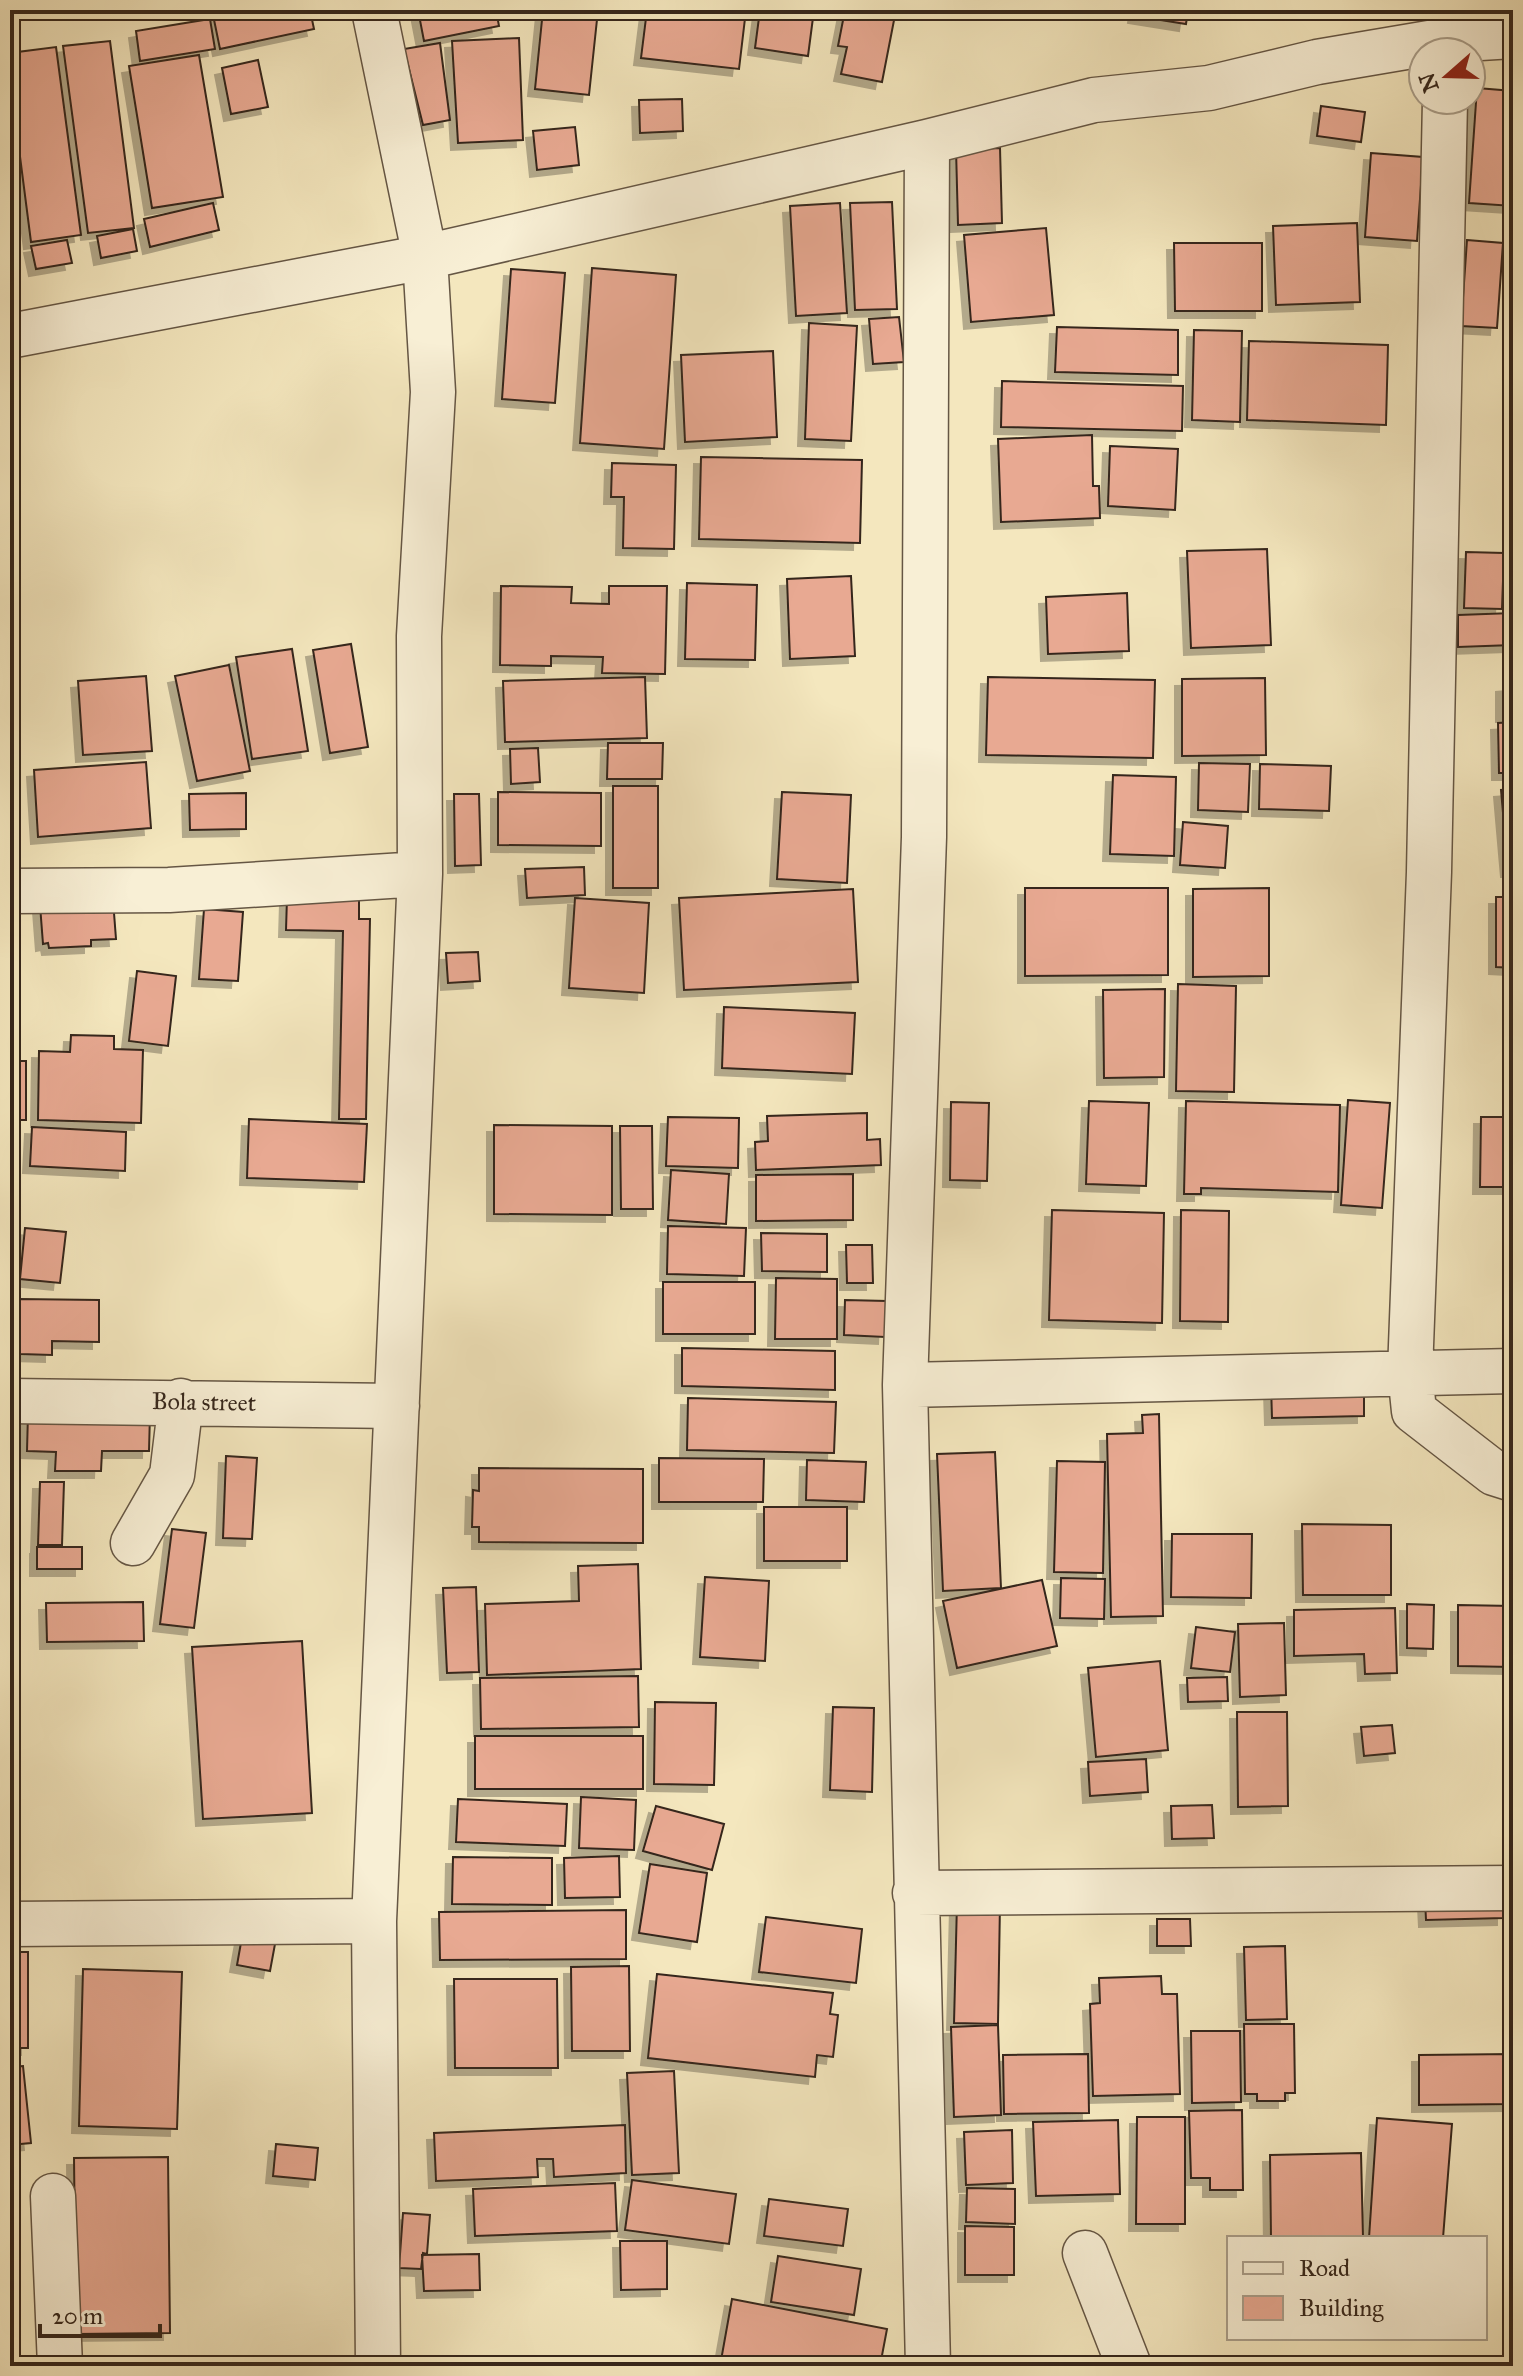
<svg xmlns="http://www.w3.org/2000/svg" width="1523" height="2376" font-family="'IM FELL Great Primer',serif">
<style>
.building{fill:#e8a992;stroke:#35261b;stroke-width:2;filter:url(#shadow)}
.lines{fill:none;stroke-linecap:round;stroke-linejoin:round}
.minor-casing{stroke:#655644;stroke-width:47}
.minor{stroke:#f8efd5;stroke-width:44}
.labels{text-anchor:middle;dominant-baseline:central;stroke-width:8;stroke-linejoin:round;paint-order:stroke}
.street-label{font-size:24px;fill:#35261b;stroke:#f8efd5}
</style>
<defs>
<filter id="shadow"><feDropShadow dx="-7" dy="7" stdDeviation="0" flood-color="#0004"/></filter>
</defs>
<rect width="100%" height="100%" fill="#f4e7be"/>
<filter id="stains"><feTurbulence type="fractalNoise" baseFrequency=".0025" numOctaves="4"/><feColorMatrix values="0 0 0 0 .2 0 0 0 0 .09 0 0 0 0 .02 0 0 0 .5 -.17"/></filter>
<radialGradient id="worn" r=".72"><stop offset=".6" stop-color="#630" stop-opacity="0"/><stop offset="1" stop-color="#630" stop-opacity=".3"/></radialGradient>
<path class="building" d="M212,10H310L314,29L220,49Z
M418,10H496L499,26L424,41Z
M543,10H598L589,95L535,89Z
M647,10H746L739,69L641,58Z
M760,10H814L808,56L755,48Z
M845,10H896L882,82L841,74L847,47L838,46Z
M1136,10H1188L1186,24L1135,16Z
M210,19L215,49L140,61L136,31Z
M519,38L523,140L458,143L452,41Z
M110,41L134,228L88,233L63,46Z
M440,43L450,120L423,125L404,49Z
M56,47L81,235L31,242L10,79V53Z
M199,55L223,197L152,208L129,66Z
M258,60L268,107L231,114L222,68Z
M1477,88L1513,91V206L1469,203Z
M682,99L683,131L640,133L639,100Z
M1321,106L1365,112L1361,142L1317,136Z
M575,127L579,165L537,170L533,131Z
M1000,148L1002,223L958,225L956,149Z
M1371,153L1423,157L1417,241L1365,237Z
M892,202L897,309L855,310L850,203Z
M213,203L219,230L150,247L144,219Z
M840,203L847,313L796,316L790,206Z
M1357,223L1360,302L1276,305L1273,226Z
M1046,228L1054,315L971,322L964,235Z
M133,229L137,251L101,258L97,236Z
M67,240L72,263L36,269L31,246Z
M1467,240L1503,243L1497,328L1461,326Z
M1174,243H1262V311H1175Z
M592,268L676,275L664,449L580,443Z
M511,269L565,273L555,403L502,399Z
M899,317L904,362L873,364L869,319Z
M809,323L857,326L851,441L805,439Z
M1057,327L1178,330V375L1055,372Z
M1194,330L1242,331L1240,422L1192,420Z
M1249,341L1388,345L1386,425L1247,420Z
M773,351L777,437L685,442L681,355Z
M1002,381L1183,386L1182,431L1001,427Z
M1092,435L1093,486H1099L1100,518L1001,522L998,439Z
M1110,446L1178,449L1175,510L1108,506Z
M701,457L862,460L860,543L699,539Z
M612,463L676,465L674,549L623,548L624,497H611Z
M1267,549L1271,645L1191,648L1187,551Z
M1466,552L1504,553L1502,609L1464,608Z
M851,576L855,656L790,659L787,579Z
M687,583L757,585L755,660L685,659Z
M501,586L572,587L571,603L609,604V586H667L665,674L602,673L603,657L551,656V666L500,665Z
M1127,593L1129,651L1048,654L1046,597Z
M1513,613V645L1458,647V615Z
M351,644L368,747L330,753L313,650Z
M292,649L308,751L252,759L236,657Z
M229,665L250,771L197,781L175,676Z
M146,676L152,751L83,755L78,681Z
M645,677L647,738L505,742L503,681Z
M988,677L1155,680L1153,758L986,755Z
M1265,678L1266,755L1182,756V679Z
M1513,684V715H1503V685Z
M1513,722V773H1499L1498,723Z
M608,743H663L662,779H607Z
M538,748L540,782L511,784L510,749Z
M146,762L151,828L38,837L34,770Z
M1199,763L1250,764L1248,812L1198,810Z
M1260,764L1331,766L1329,811L1259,809Z
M1113,775L1176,777L1174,856L1110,854Z
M613,786H658V888H613Z
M1513,789V870H1508L1501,790Z
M498,792L601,793V846L498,845Z
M782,792L851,795L847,883L777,879Z
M246,793V829L190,830L189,794Z
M454,794H479L481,865L455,866Z
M1183,822L1228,826L1225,868L1180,865Z
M584,867L585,895L527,898L525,869Z
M1025,888H1168V975L1025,976Z
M1269,888V976L1193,977V889Z
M853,889L858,982L684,990L679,898Z
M287,897L359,898V919H370L366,1119H339L343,931L286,930Z
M1496,897H1513V968L1496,967Z
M575,898L649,903L644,993L569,988Z
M113,900L116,939L91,940V946L49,948L48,943L43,944L40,905Z
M204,909L243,912L238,981L199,979Z
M478,952L480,981L448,983L446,953Z
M137,971L176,976L168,1046L129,1041Z
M1178,984L1236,986L1234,1092L1176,1091Z
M1165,989L1164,1077L1104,1078L1103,990Z
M724,1007L855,1013L852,1074L722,1068Z
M71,1035L114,1036V1049L143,1050L141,1123L38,1120L39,1051L70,1052Z
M10,1061H26V1120H10Z
M1348,1100L1390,1103L1382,1208L1341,1205Z
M1089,1101L1149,1103L1146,1186L1086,1184Z
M1186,1101L1340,1105L1338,1192L1201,1188V1194H1184Z
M951,1102L989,1103L987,1181L950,1180Z
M867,1113V1140L880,1139L881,1165L756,1170L755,1142L768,1141L767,1116Z
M668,1117L739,1118L738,1168L666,1166Z
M1481,1117H1513V1187H1480Z
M249,1119L367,1124L364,1182L247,1178Z
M494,1125L612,1126V1215L494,1214Z
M620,1126H652L653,1209H621Z
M32,1127L126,1132L125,1171L30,1166Z
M10,1128H18L16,1197L10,1196Z
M671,1170L729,1174L726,1224L668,1220Z
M853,1174V1220L756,1221V1175Z
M1052,1210L1164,1213L1162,1323L1049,1320Z
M1181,1210L1229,1211L1228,1322L1180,1321Z
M668,1226L746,1228L744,1276L667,1274Z
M25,1228L66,1232L60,1283L20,1279Z
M761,1233L827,1234V1272L762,1271Z
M846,1245H872L873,1283H847Z
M776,1278L837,1279V1339H775Z
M663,1282H755V1334H663Z
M19,1299L99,1300V1342L52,1341V1355L20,1354Z
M845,1300L887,1301L885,1337L844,1335Z
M682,1348L835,1351V1390L682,1386Z
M1364,1383V1416L1272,1418L1271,1385Z
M688,1398L836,1402L834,1453L687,1450Z
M28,1413L150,1414L149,1451H102L101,1471H55L56,1452L27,1451Z
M1159,1414L1163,1616L1111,1617L1107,1434L1143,1433L1142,1415Z
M995,1452L1001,1588L943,1591L937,1454Z
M226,1456L257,1458L252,1539L223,1538Z
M659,1458L764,1459L763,1502H659Z
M807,1460L866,1462L864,1502L806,1500Z
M1057,1461L1105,1462L1103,1573L1054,1572Z
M479,1468L643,1469V1543L479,1542V1527H472L473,1490L479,1491Z
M40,1482H64L62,1545H38Z
M764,1507H847V1561H764Z
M1302,1524L1391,1525V1595H1303Z
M172,1529L206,1533L194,1628L160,1624Z
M1172,1534H1252L1251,1598L1171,1597Z
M37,1547H82V1569H37Z
M638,1564L641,1669L487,1675L485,1604L579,1601L578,1566Z
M10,1573H20V1635H10Z
M705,1577L769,1581L765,1661L700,1657Z
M1061,1578L1105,1579L1104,1619L1060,1618Z
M1042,1580L1057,1646L957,1668L943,1601Z
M476,1587L479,1672L447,1673L443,1588Z
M143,1602L144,1641L47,1642L46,1603Z
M1407,1604L1434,1605L1433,1649L1407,1648Z
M1458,1605L1513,1606V1667L1458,1666Z
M1395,1608L1397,1673L1365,1674L1364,1654L1294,1656V1610Z
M1284,1623L1286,1695L1240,1697L1238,1624Z
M1196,1627L1235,1632L1230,1672L1191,1668Z
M302,1641L312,1813L203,1819L192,1647Z
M1160,1661L1168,1750L1096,1757L1088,1668Z
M638,1676L639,1727L481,1729L480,1678Z
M1227,1677L1228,1701L1188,1702L1187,1678Z
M655,1702L716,1703L714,1785L654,1784Z
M833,1707L874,1708L872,1792L830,1790Z
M1237,1712H1287L1288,1806L1238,1807Z
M1392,1725L1395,1753L1364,1756L1361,1727Z
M475,1736H643V1789H475Z
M1146,1759L1148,1792L1090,1796L1088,1762Z
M581,1797L636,1800L634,1850L579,1848Z
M458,1799L567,1804L565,1846L456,1842Z
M1212,1805L1214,1838L1172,1839L1171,1806Z
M656,1806L724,1824L712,1870L643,1851Z
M619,1856L620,1897L565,1898L564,1858Z
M453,1857L552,1858V1905L452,1904Z
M650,1864L707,1873L697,1942L639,1933Z
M1504,1899V1918L1426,1920L1425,1900Z
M957,1902L1000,1903L998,2024L954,2023Z
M626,1910V1959L440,1960L439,1912Z
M766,1917L862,1929L856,1983L759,1972Z
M1157,1919H1190L1191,1946H1157Z
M242,1937L275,1944L270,1971L237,1965Z
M1285,1946L1287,2019L1246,2020L1244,1947Z
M10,1952H28V2048H10Z
M629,1966L630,2051H572L571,1967Z
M83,1969L182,1972L177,2129L79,2126Z
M657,1974L833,1993L830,2014L838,2015L833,2057L817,2055L815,2077L648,2058Z
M1161,1976L1162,1994H1177L1180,2094L1093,2096L1090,2004L1100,2003L1099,1978Z
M454,1979H557L558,2068H455Z
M1244,2024H1294L1295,2093H1285V2101H1257V2094H1245Z
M998,2025L1001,2115L954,2117L951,2027Z
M1191,2031H1240L1241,2102L1192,2103Z
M1088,2054L1089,2113L1004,2114L1003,2055Z
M1513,2054V2104L1419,2105V2055Z
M23,2066L31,2143L10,2145V2067Z
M674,2071L679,2173L632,2175L627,2073Z
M1242,2110L1243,2190H1210V2178H1191L1189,2111Z
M1137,2117H1185V2224H1136Z
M1377,2118L1452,2124L1443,2238H1369Z
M1118,2120L1120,2194L1036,2196L1033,2122Z
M625,2125L626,2173L554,2177L553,2159H537L538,2177L436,2181L434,2133Z
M1012,2130L1013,2183L966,2185L964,2132Z
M276,2144L318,2148L315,2180L273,2176Z
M1361,2153L1363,2238H1271L1270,2155Z
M168,2157L170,2333L76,2334L74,2158Z
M10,2159H18L19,2329H10Z
M632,2180L736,2194L729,2244L625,2230Z
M615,2183L617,2231L475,2236L473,2189Z
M967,2188L1015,2189V2224L966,2222Z
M769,2199L848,2209L843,2246L764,2236Z
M403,2213L430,2215L427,2254L423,2253L421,2269L399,2268Z
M965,2226L1014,2227V2275H965Z
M620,2241H667V2289L621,2290Z
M479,2254L480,2290L424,2291L422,2255Z
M778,2256L861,2269L854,2315L771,2302Z
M732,2299L887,2329L880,2366H720Z"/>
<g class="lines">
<g class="minor-casing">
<path id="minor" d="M374,10L425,257L433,392L419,636L420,874L374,1921L378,2366
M1445,100L1429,872L1410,1372L1414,1411L1494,1473L1513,1479
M927,142L924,837L905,1385L928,2366
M10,336L425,257L927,142L1094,100L1209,88L1317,62L1447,40L1513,36
M10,891L169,890L420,874
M905,1385L1513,1371
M10,1401L397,1406
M133,1543L172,1475L181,1401
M915,1893L1513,1888
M10,1924L374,1921
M53,2196L60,2366
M1085,2253L1129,2366"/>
</g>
<use href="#minor" class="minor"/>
</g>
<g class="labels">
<g class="street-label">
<text transform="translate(204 1402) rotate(1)">Bola street</text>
</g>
</g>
<rect width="1523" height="2376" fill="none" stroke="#f4e7be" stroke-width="40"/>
<rect x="12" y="12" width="1499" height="2352" fill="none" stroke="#35261b" stroke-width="4"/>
<rect x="20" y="20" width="1483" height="2336" fill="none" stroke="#35261b" stroke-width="2"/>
<rect x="1227" y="2236" width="260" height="104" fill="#f8efd5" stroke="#aa9f8b" stroke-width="2"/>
<rect x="1243" y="2262" width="40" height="12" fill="#f8efd5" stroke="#aa9f8b" stroke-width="2"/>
<text x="1299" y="2276" font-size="24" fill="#35261b">Road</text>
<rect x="1243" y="2296" width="40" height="24" fill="#e8a992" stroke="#aa9f8b" stroke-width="2"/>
<text x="1299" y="2316" font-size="24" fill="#35261b">Building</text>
<g transform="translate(1447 76) rotate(250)"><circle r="38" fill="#f8efd5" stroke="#aa9f8b" stroke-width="2"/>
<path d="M0-6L14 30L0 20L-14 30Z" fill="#8f2418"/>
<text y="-12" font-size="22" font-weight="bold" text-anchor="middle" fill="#35261b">N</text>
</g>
<path d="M40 2324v12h120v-12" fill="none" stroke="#35261b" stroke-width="4"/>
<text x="52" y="2324" font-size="24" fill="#35261b" stroke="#f8efd5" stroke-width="6" paint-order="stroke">20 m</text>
<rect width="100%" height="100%" filter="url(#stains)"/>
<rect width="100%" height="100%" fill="url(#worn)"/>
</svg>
